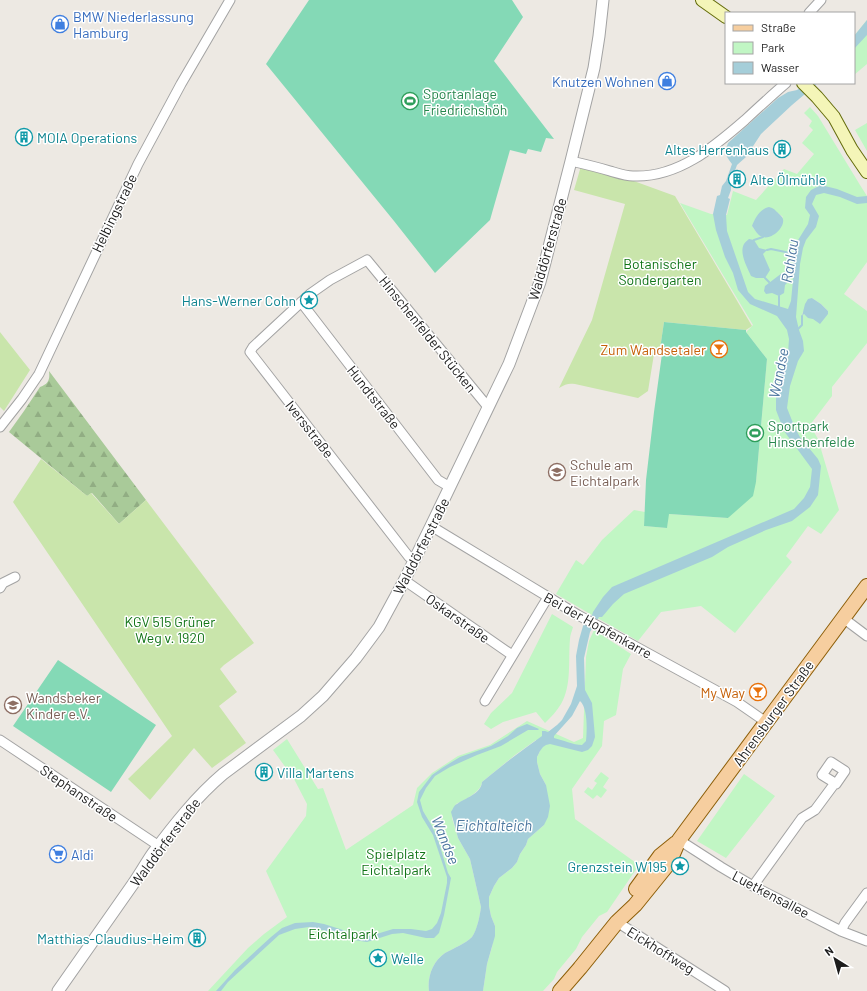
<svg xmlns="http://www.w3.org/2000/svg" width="867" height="991" font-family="Barlow,sans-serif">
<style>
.forest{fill:url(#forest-firs)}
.park{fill:#c1f6c4;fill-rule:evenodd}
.garden{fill:#c9e5ab}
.pitch{fill:#84d9b6}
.water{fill:#a5ced9;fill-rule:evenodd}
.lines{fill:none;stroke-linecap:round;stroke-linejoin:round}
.stream{stroke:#a5ced9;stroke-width:2}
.minor-casing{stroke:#a3a3a3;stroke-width:11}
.tertiary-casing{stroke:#a3a3a3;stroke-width:13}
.secondary-casing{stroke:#646c0b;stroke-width:14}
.primary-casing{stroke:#8d5e08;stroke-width:16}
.minor{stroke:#fff;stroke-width:9}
.tertiary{stroke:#fff;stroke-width:11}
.secondary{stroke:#f4f5b8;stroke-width:12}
.primary{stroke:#f6ce9f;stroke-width:14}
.labels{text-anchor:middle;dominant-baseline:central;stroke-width:3;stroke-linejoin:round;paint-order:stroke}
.shop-label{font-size:14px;fill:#366cbe;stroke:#fff;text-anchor:start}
.leisure-label{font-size:14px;fill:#27864d;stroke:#fff;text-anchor:start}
.culture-label{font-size:14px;fill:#0d838f;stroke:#fff;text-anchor:start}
.street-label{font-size:14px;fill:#1c1c1c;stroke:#fff}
.park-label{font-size:14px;fill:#117417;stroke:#fff}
.food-label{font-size:14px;fill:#c56008;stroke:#fff;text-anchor:end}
.education-label{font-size:14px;fill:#785e54;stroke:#fff;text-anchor:start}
.water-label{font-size:15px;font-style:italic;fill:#4c779f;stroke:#fff}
</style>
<defs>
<pattern id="forest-firs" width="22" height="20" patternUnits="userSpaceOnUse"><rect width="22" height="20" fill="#a9ca99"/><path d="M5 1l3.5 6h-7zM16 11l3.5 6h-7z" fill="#91ad83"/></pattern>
</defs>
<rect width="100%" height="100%" fill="#ede9e3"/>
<path class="forest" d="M49,371L146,500L119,524L92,493L87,496L9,432L24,411L40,387C49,384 50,379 49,371Z"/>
<path class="park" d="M867,20V64L854,75V36Z
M810,107L818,116L860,185L867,196V262L844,294L867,311V343L832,387V396L810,425L818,439L839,510L821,534L808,526L786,556L792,562L735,633L701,606L661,612L638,641L592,615L556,594L576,560L583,565L602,540L634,510L645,512L644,526L667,528L668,514L728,518L756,482L767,359L746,332L753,325L680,203L711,214L727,215L733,191L756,200L784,169L797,174L814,154L802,143L813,130L809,126L812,121L804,113ZM778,213L783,217L758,234L752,226ZM812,298L821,304L828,311V314C819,317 813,321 804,314L802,315L803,312Z
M867,123V151L855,130Z
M552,614L573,627C572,631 570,635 570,639C568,661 572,685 561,704C557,711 551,717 545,723L536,712L503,722L491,729L484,724L491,713L512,693Z
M594,630L631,654L623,669L616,715L604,721L602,746L572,789L575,819L639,865L607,912L599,916L582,937L576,949L557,972L554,979L543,991H483L487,964L492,947L495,926L491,916L489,906V897L494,886L499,878L512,868L517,862L520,854L526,845L528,839L544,825L546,785L540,774L537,762V757L540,751L536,740L515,755L482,782C481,792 465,800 456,804L452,818L458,838L470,859L481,907C480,915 477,931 472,937C465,944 454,948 445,953C433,961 427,977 429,991H208L248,948L264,934L287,917L266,871L306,816L307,804L294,779L273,750L287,739L318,789L323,788L346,850L413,805L417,788L432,773L458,756L490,745L527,721L574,742L583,738L586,657L589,641Z
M601,772L609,778L603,787L607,790L601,798L597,795L593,799L584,792L588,787L592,790L597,783L594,781Z
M744,774L775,796L726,858L697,841Z"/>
<path class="garden" d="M581,166L631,180L675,196L752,326L746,330L664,322L660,349L654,354L648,391L638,398L575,384C569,383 565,384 559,388L592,320L625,204L574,190Z
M0,332L30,370L4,411L0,407Z
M41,459L87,496L91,493L119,524L146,500L254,643L224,665L220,669L237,692L219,706L246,743L212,768L194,748L150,800L128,779L172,736L13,502Z"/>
<path class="pitch" d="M309,0H512L523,17L494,61L554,139L546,138L541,152L528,149L526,154L510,150L490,220L435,273L394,221L266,64Z
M664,322L746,330V332L767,359L756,482L753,496L728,518L669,514L667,528L644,526L646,480L654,412L662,354L660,349Z
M58,660L156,725L111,792L13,726Z"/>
<path class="water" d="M867,20V35L854,49V36Z
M806,83H818L792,105L761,134L746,157L737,165L731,182V190L728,198L730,199L726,215L727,231L748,292L755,299L788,309L791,301L794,270L793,258L795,245L808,224L810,215L805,208L806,197L811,190L821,185L837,189L857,197L867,196V203L857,204L840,197L824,193L816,195L812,204L819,216L816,227L806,240L803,248L800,264L796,317L799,330L803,341L804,351L798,361L790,386L787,408L795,428L800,437L818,459L821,466L818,495L810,507L792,521L766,530L728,547L712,557L624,594L613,604L602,617H599L590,632L584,658L585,690L592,703L595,737L592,746L588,750L582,752L550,744L546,745L543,747L540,751L537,757V762L540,774L546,785L550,806L548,817L544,825L528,839L526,845L520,854L517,862L512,868L499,878L494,886L489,897V906L491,916L495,926V936L487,964L483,991H429C427,977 433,961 445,953C454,948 465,944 472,937C477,930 480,915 481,907L470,859L458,838L451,812C453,809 454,805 457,804C465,798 481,794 482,782C501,766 521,751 542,736V731H545L548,732L557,725L562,720L571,704L577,686L576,656L579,640L583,626L592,615L593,612L603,597L612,587L794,509L804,498L810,487L812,469L784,431L776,410V398L780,377L788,353L789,339L787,330L777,316L750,304L738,290L733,273L725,257L716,230L713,214L717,196L720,195L722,186L726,181L732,164C725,155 724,153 728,143L778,98L788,92L797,90ZM580,701C588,708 587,731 586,741L582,745C573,745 563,740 554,738V736L572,716Z
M769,207C773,208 774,209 777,212C779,214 782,216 783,219C785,228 771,240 763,237C758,236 755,230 752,226C755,218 760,209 769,207Z
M749,239L754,240L759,248L767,250L763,254L770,270L765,278H756L751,276C747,267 739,253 744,244C745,242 747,241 749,239Z
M782,273H785L788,276V282L785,285L784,293L779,296L772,293L766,294L764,291L765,286Z
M812,298L821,304L828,311V314L820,324L813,319L808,318L804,314L802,316L805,304L808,299Z
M527,724L539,729L538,730H528L501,746L477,755L450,767L435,776L426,788L420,800L423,811L432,826L439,843L448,873L451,878L444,915L439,933L434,938H426L403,933L392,934L367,942L354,940L335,933L309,927L295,929L279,935L228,982L221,991H216L235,970L271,937L282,928L295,923L313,922L324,924L362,936H370L393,929H411L426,931L432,929L437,923L441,913L447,883V877L433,835L422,817L417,802L419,792L432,775L442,768L460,757L491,746L508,736L517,728Z"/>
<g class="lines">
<path class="stream" d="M754,240L763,237
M767,250L771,249L795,254
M765,278L769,282
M779,296V309
M797,330L802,325V316"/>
<g class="minor-casing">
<path id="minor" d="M809,13L821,0
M571,161C584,164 597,167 610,171C617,173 626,176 633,176C678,178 714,147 745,120C759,107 772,95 786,83
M301,302L438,480L450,487
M0,427L22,399L39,374L138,164L181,84L230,0
M431,526L578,615L737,702L766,722
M414,559L409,557L250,352L253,347L310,294L330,280L367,260L488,407
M404,580L512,655
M0,588L3,583L15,577
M843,618L867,636
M485,701L548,597
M0,740L159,846
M679,840L721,867L753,886L841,931L867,941
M753,886L802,818L815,810L835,783L836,784L845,771L831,762L822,775L835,783
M617,922L725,991
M841,931L845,923L867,893"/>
</g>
<g class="tertiary-casing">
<path id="tertiary" d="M58,991C83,955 108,920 133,884C140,874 146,863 153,853C174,825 196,797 223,774L301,716L323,696L356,658L379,627L405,579L431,526L509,364L540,282L571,161L594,68L599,36L603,0"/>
</g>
<g class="secondary-casing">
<path id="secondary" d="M702,0L726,17
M803,83L817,97L834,117L852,150L867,172"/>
</g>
<g class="primary-casing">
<path id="primary" d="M636,889L660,856L676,843
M560,991L580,968L617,922L635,905L669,863L679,840L867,586"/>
</g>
<use href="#minor" class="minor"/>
<use href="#tertiary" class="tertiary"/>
<use href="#secondary" class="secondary"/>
<use href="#primary" class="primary"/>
</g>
<defs>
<g id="shop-ring" transform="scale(0.9)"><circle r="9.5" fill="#fff" stroke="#3f7fe0" stroke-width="1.5"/><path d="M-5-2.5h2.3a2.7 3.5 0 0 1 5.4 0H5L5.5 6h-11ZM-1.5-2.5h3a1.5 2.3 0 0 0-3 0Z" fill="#3f7fe0"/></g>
<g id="stadium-ring" transform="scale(0.9)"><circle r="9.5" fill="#fff" stroke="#2e9e5b" stroke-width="1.5"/><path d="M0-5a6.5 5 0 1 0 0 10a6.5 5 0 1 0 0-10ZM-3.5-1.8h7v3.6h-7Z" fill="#2e9e5b"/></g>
<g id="building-ring" transform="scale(0.9)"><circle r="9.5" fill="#fff" stroke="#0f9aa8" stroke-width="1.5"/><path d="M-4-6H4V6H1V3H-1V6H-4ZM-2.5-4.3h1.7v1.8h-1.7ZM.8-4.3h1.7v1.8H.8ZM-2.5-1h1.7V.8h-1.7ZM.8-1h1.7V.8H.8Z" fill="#0f9aa8"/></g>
<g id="sight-ring" transform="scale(0.9)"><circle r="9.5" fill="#fff" stroke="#0f9aa8" stroke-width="1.5"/><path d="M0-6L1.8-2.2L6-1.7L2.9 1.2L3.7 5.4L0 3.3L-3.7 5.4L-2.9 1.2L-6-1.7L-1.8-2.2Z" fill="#0f9aa8"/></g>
<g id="bar-ring" transform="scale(0.9)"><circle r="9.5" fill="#fff" stroke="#e8710a" stroke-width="1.5"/><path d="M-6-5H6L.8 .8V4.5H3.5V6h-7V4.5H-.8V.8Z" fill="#e8710a"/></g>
<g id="school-ring" transform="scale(0.9)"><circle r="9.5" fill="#fff" stroke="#8d6e63" stroke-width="1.5"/><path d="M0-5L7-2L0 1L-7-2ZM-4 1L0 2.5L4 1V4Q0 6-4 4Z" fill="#8d6e63"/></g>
<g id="supermarket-ring" transform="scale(0.9)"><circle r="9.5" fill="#fff" stroke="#3f7fe0" stroke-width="1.5"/><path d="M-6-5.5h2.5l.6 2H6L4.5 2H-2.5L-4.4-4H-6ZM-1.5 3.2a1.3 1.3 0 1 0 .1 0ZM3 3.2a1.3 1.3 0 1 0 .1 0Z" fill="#3f7fe0"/></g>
</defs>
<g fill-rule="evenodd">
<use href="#shop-ring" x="60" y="24"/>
<use href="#shop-ring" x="667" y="81"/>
<use href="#stadium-ring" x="410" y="101"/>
<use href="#building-ring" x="24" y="137"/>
<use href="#building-ring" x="782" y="149"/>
<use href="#building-ring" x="737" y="179"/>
<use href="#sight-ring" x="309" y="300"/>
<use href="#bar-ring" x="719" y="349"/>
<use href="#stadium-ring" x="755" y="433"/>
<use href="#school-ring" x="557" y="472"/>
<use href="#bar-ring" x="758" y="692"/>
<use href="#school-ring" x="13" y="705"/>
<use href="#building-ring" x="264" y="772"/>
<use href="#supermarket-ring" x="58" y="854"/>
<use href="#sight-ring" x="680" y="866"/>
<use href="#building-ring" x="197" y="938"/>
<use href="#sight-ring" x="378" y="958"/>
</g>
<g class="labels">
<g class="shop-label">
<text x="73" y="16">BMW Niederlassung<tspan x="73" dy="16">Hamburg</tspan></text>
<text x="654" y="81" text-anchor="end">Knutzen Wohnen</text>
<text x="71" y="854">Aldi</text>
</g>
<g class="leisure-label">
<text x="423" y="93">Sportanlage<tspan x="423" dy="16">Friedrichshöh</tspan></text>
<text x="768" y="425">Sportpark<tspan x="768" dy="16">Hinschenfelde</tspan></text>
</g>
<g class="culture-label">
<text x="37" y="137">MOIA Operations</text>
<text x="769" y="149" text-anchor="end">Altes Herrenhaus</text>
<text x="750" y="179">Alte Ölmühle</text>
<text x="296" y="300" text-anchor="end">Hans-Werner Cohn</text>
<text x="277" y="772">Villa Martens</text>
<text x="667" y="866" text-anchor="end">Grenzstein W195</text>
<text x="184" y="938" text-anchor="end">Matthias-Claudius-Heim</text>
<text x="391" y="958">Welle</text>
</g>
<g class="street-label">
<text transform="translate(114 213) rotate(-64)">Helbingstraße</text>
<text transform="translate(547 249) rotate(-74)">Walddörferstraße</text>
<text transform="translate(428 334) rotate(51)">Hinschenfelder Stücken</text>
<text transform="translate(374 397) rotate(52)">Hundtstraße</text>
<text transform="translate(310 429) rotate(52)">Iversstraße</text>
<text transform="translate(421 546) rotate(-63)">Walddörferstraße</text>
<text transform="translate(458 618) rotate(35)">Oskarstraße</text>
<text transform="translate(598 625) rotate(29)">Bei der Hopfenkarre</text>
<text transform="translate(773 713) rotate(-54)">Ahrensburger Straße</text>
<text transform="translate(79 793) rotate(34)">Stephanstraße</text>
<text transform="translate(165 842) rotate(-53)">Walddörferstraße</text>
<text transform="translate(771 894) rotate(28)">Luetkensallee</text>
<text transform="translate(661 950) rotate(32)">Eickhoffweg</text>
</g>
<g class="park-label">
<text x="660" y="263">Botanischer<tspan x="660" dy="16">Sondergarten</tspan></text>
<text x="170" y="621">KGV 515 Grüner<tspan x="170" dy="16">Weg v. 1920</tspan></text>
<text x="396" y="853">Spielplatz<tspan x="396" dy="16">Eichtalpark</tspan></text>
<text x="343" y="933">Eichtalpark</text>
</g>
<g class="food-label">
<text x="706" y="349">Zum Wandsetaler</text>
<text x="745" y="692">My Way</text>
</g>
<g class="education-label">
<text x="570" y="464">Schule am<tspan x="570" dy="16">Eichtalpark</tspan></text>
<text x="26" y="697">Wandsbeker<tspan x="26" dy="16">Kinder e.V.</tspan></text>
</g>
<g class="water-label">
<text transform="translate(789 261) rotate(-81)">Rahlau</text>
<text transform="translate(778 373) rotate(-79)">Wandse</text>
<text x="494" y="825">Eichtalteich</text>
<text transform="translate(446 840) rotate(68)">Wandse</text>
</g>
</g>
<rect x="725" y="12" width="130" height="72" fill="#ffffff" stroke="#a4a4a4"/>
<rect x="733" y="25" width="20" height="6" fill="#f6ce9f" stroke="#a4a4a4"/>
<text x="761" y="32" font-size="12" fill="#1c1c1c">Straße</text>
<rect x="733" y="42" width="20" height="12" fill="#c1f6c4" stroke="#a4a4a4"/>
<text x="761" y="52" font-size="12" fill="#1c1c1c">Park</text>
<rect x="733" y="62" width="20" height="12" fill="#a5ced9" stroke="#a4a4a4"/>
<text x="761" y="72" font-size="12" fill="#1c1c1c">Wasser</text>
<g transform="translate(835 959) rotate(323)" stroke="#ffffff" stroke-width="3" paint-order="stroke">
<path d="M0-3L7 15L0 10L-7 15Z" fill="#1c1c1c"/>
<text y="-6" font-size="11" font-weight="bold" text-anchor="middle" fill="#1c1c1c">N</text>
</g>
</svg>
